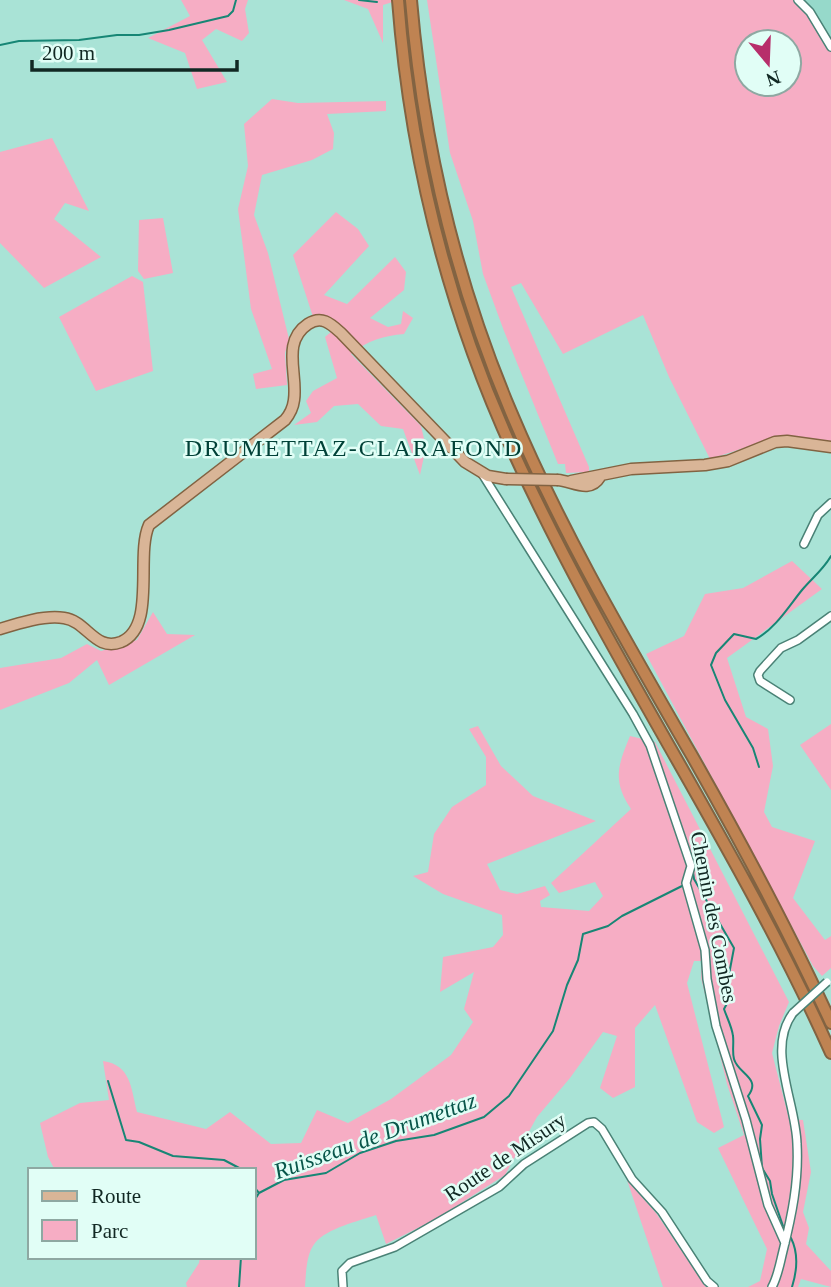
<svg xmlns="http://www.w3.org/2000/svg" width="831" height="1287" font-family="'Times New Roman',serif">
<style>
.built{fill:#96d9ca}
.green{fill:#f6adc4;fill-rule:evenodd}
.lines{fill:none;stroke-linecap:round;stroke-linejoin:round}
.stream{stroke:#178675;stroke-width:2}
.minor-casing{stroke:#4a8276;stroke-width:10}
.major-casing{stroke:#826342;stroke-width:13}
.highway-casing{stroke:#826342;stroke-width:14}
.minor{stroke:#fff;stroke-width:7}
.major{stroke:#d9b597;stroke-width:10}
.highway{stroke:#bf8352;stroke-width:10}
.minor-bridge-casing{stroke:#4a8276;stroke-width:10;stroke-linecap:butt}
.major-bridge-casing{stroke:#826342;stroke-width:13;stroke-linecap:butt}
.minor-bridge{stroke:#fff;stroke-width:7}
.major-bridge{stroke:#d9b597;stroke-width:10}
.labels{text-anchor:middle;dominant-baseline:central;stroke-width:5;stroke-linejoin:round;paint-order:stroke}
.street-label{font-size:21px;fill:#112823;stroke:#e1fef6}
.water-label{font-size:23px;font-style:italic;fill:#08564a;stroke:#e1fef6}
.quarter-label{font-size:24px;letter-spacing:2px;fill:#004137;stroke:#e1fef6}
</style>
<rect width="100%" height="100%" fill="#a9e3d6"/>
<path class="built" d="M803,0H831V40L814,12Z"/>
<path class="green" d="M181,0H248L245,9L249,33L242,41L216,29L202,40L227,82L197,89L185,53L148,38L190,16Z
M344,0H399L383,5V43L368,9Z
M427,0H803L814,12L831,40V443L778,437L710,459L669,377L643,315L563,354L521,283L511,287L589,467V472L566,473L565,464H558L504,331L483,274L473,221L450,153ZM747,42H789V84H747Z
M272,99L298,103L386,101V111L327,114L334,133L333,149L312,160L262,175L254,215L268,253L289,339L285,353L287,385L256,389L253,374L272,369L251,309L238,209L248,166L244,124Z
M52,138L89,211L65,203L54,219L101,257L44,288L0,243V152Z
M336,212L358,229L369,246L324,295L347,304L395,257L406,272L404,290L370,318L388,327L401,324L403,311L413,318L404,334C384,336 368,340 351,354L421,426L426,447L420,475L403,429L381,426L358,404L334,406L317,422L294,425L311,413L306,401L313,391L337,378L325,337L332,331L313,317L293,255Z
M163,218L173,273L144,279L138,271L139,220Z
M132,276L143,282L153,371L96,391L59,317Z
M792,561L822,589L727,658L746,717L768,729L773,766L764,812L772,827L815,841L793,898L825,940L831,936V968L822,976L813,966L646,654L684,636L705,594L743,588Z
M153,612L167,634L195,635L109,685L97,660L69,683L0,710V668L61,658L87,644L101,651L137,640Z
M831,724V790L800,745Z
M478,726L501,766L533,796L596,821L487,864L500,890L517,894L545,886L550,895L540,901L541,907L589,911L603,896L595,882L559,893L551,883L631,809C612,781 618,765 630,736L655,742L789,1002L779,1026L772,1053L789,1119L803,1120L811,1172L803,1212L809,1228L806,1244L831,1271V1287L801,1279L798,1287H748L760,1281L767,1249L718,1148L744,1135L727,1084L701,978L702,961H694L687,983L724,1127L714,1133L697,1122L655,1005L635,1028V1087L613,1098L600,1088L617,1036L603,1032L570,1078L537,1117L505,1175L436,1219L386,1244L376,1215C359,1221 327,1228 315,1243C306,1254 306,1274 305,1287H187L186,1283L199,1263L200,1257H254V1170H55L48,1157L40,1123L80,1103L109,1100L103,1061C131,1065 131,1088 137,1112L206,1129L230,1112L271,1144L301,1143L317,1110L348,1123L391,1099L451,1055L473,1022L464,1009L474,972L440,992L443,957L493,947L503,935L502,915L443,894L413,876L428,872L434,834L452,807L486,785V757L469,729Z
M627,1180L656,1213L706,1287H663Z"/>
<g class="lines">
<path class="stream" d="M359,0L377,2
M0,45L19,41L79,40L117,35H139L169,30L228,16L233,11L236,0
M759,767L753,748L725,700L711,665L716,653L734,634L756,639C775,629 789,606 802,590C812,578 823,570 831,556
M693,872L694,879L734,948L727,985L730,998L724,1009C727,1018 732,1027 733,1036C734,1043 732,1052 734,1059C738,1074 762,1078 748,1096L762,1125L760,1139L762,1168L770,1181L772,1194L783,1226
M108,1081L126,1140L139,1142L173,1156L224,1160L243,1170
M254,1187L259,1193
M254,1201L259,1193L284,1180L326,1173L360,1153L396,1141L434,1135L484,1117L509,1096L553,1031L567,985L578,960L583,934L608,926L622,916L682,886
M791,1238C799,1254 797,1271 792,1287
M239,1287L241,1257"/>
<g class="minor-casing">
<path id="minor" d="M798,0L810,12L831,47
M481,472L633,714L650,745L691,866L686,883L705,950L707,979L716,1026L746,1120L768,1205L785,1243
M804,544L818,515L831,503
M790,700L760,681L758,675L760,671L781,648L798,640L831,616
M343,1287L342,1271L350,1263L395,1247L499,1187L524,1164L588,1123L594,1122L602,1129L632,1179L662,1212L707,1281L714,1287
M772,1287C778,1276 780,1263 783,1251C792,1215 799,1181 797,1144C796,1102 766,1049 793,1013"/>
</g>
<g class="major-casing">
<path id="major" d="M558,480C572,481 590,494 600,477
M571,481L631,469L705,465L728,461L775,442L787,441L831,447
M0,629C19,623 44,615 64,618C87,621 95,652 121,642C157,627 135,556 149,525L285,420C290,414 293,408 294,400C298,374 281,342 308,324C322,315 331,324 341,333L465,462L488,476L506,479"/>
</g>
<g class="highway-casing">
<path id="highway" d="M398,0C410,156 448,309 513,451C607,658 738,845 831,1053
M411,0C423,142 455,280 511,412C561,531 627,643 691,754C741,842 789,931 831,1023"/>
</g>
<use href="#minor" class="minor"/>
<use href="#major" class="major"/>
<use href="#highway" class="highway"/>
<g class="minor-bridge-casing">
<path id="minor-bridge" d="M793,1013L827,982"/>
</g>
<g class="major-bridge-casing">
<path id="major-bridge" d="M506,479L558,480"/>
</g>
<use href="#minor-bridge" class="minor-bridge"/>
<use href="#major-bridge" class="major-bridge"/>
</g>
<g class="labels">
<g class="street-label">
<text transform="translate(714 917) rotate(79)">Chemin des Combes</text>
<text transform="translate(505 1157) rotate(-34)">Route de Misury</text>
</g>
<g class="water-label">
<text transform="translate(375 1136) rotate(-20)">Ruisseau de Drumettaz</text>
</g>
<g class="quarter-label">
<text x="354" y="448">DRUMETTAZ-CLARAFOND</text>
</g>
</g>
<rect x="28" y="1168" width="228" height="91" fill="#e1fef6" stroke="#8ea8a2" stroke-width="2"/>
<rect x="42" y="1191" width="35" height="10" fill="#d9b597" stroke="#8ea8a2" stroke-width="2"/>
<text x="91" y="1203" font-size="21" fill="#112823">Route</text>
<rect x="42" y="1220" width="35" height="21" fill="#f6adc4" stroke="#8ea8a2" stroke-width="2"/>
<text x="91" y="1238" font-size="21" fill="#112823">Parc</text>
<g transform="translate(768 63) rotate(161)"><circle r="33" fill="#e1fef6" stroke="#8ea8a2" stroke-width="2"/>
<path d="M0-5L12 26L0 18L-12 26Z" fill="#b72e6b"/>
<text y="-10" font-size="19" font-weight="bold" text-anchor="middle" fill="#112823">N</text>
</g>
<path d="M32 60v10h205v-10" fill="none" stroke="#112823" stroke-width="3.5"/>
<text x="42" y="60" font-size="21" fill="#112823" stroke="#e1fef6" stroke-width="5" paint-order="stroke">200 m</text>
</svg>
